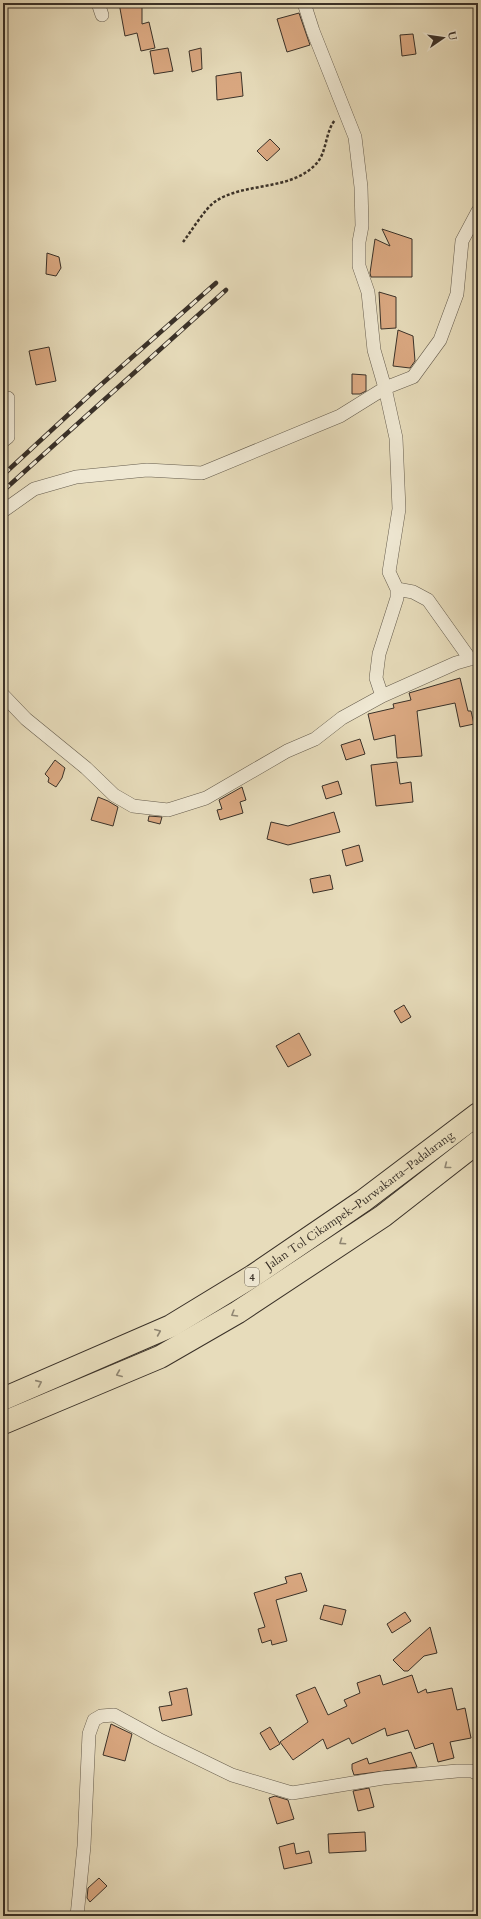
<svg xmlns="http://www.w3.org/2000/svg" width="481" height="1919" font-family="Cardo,serif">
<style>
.building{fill:#dba982;stroke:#3a3128}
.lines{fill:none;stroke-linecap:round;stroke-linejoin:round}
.minor-casing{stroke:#655c4d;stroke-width:14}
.motorway-casing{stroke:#3a3128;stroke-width:24}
.path{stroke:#3a3128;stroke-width:2.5;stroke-dasharray:3 2;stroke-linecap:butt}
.minor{stroke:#efe8d3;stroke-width:13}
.motorway{stroke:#e7dcbb;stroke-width:22}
.rail-casing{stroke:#3a3128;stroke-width:4.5}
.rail{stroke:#efe8d3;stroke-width:3;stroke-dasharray:9;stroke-linecap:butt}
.oneway{stroke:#908672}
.labels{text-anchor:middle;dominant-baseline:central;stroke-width:3.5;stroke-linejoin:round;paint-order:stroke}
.shield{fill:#efe8d3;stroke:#70685b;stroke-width:1}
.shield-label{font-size:11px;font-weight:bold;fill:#3a3128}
.street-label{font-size:12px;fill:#3a3128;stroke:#efe8d3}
</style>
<rect width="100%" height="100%" fill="#e7dcbb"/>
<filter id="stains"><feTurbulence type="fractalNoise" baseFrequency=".005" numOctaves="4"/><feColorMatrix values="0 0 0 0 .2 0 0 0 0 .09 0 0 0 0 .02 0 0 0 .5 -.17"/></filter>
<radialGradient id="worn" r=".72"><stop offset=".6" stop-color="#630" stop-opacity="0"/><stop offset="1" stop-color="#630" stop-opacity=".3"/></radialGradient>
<path class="building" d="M119,3H142V24L149,22L155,48L141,51L137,33L125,36Z
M299,13L310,45L287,52L277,19Z
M413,34L416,54L402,56L400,35Z
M168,48L173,71L154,74L150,51Z
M201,48L202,69L192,72L189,51Z
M241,72L243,96L217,100L216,76Z
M270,139L280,149L267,161L257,151Z
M382,229L412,239V277H371L370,273L375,239L390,246Z
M47,253L59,257L61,268L56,276L46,274Z
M379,292L396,297V328L381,329Z
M398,330L413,336L415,361L410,368L393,366Z
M49,347L56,381L36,385L29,351Z
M352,374L366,375V391L360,394H352Z
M460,678L468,711H471L474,724L460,727L455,703L417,711L422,756L397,758L395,735L374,740L368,714L394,708L393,704L411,700L409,693Z
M360,739L365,754L346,760L341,745Z
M55,760L65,768L62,778L56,787L48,782L49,778L45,774Z
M397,762L400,784L411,782L413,802L376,806L371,765Z
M338,781L342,794L326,799L322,786Z
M242,787L246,800L240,802L243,813L220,820L217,810L222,809L219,800Z
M98,797L108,801L118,807L113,826L91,820Z
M334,812L340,832L288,845L267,839L271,822L288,826Z
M149,816L162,817L160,824L148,821Z
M359,845L363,861L346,866L342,850Z
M330,875L333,889L313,893L310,879Z
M404,1005L411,1017L401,1023L394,1011Z
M299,1033L311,1055L288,1067L276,1046Z
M301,1573L307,1591L276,1600L287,1641L272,1645L271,1640L262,1643L258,1629L265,1627L254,1593L287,1583L285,1577Z
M324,1605L346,1610L342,1625L320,1619Z
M405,1612L411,1621L392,1633L387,1624Z
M430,1627L437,1653L424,1656L408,1671H404L393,1660Z
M380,1675L383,1685L412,1675L418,1693L426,1689L427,1693L452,1688L457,1710L465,1708L471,1738L450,1742L454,1758L438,1762L433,1743L415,1749L408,1730L387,1736L385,1728L352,1744L349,1738L327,1749L323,1739L293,1760L280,1742L308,1722L296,1695L315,1687L328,1715L347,1706L344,1700L360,1693L357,1683Z
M187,1688L192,1715L162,1721L159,1707L172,1705L169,1692Z
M111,1724L132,1734L125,1761L103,1755Z
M270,1727L280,1744L270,1750L260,1733Z
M411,1752L417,1767L354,1775L352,1769V1764L367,1758L369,1764Z
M369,1788L374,1807L358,1811L353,1791Z
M275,1796L288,1800L294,1819L277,1824L269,1798Z
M365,1832L366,1851L329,1853L328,1834Z
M294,1843L296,1854L309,1851L312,1863L284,1869L279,1847Z
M99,1878L107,1886L90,1902L87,1898L88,1888Z"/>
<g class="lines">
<g class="minor-casing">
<path id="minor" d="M98,3L102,15
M304,3L313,31L355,137L361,187L362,226L359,242V266L368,292L374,350L385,388L396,438L399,509L389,572L397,589V598L379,654L376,678L382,696
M3,441L8,437V398
M3,511L34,489L76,477L147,470L202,473L340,416L385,388L413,377L440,340L457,294L462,241L478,211
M397,589L413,592L428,600L470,659
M3,695L26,719L86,768L114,795L133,806L168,810L206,798L287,751L315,739L342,718L382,696L456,663L470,659H478
M77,1916L84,1846L89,1734L94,1720L101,1716L114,1715L158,1739L232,1775L292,1793L383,1778L457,1771H472L478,1774"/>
</g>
<g class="motorway-casing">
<g id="motorway">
<path id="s1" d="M3,1399L171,1326L253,1276L363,1201L478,1114"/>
<path d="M3,1423L160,1357L238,1312L383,1216L478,1142"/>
</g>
</g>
<path class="path" d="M183,242C191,232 205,208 216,201C245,182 291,191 316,164C327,153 325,132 335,120"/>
<use href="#minor" class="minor"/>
<use href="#motorway" class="motorway"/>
<g class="rail-casing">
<path id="rail" d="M3,475L95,390L216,283
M3,491L226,290"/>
</g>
<use href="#rail" class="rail"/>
</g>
<defs><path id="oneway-chevron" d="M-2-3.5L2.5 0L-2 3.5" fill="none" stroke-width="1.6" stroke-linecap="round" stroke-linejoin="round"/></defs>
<g class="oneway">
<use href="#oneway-chevron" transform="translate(447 1166) rotate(142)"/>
<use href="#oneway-chevron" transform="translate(342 1242) rotate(146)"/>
<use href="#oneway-chevron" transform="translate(234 1314) rotate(149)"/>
<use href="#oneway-chevron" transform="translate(158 1332) rotate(-23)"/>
<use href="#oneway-chevron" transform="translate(119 1374) rotate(158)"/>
<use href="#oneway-chevron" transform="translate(39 1383) rotate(-24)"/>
</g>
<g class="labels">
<rect class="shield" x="245" y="1268" width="14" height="18" rx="3"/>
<g class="shield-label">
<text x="252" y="1277">4</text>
</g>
<g class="street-label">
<text stroke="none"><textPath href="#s1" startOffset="410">Jalan Tol Cikampek–Purwakarta–Padalarang</textPath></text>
</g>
</g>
<rect width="481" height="1919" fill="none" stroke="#e7dcbb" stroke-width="16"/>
<rect x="4" y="4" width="473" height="1911" fill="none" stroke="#3a3128" stroke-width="2"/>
<rect x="8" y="8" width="465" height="1903" fill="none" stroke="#3a3128"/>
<g transform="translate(443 38) rotate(77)" stroke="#efe8d3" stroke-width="3" paint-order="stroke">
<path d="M0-3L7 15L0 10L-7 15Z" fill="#3a3128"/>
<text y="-6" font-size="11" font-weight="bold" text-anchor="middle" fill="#3a3128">U</text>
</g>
<rect width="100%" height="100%" filter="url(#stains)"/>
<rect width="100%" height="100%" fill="url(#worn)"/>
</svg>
